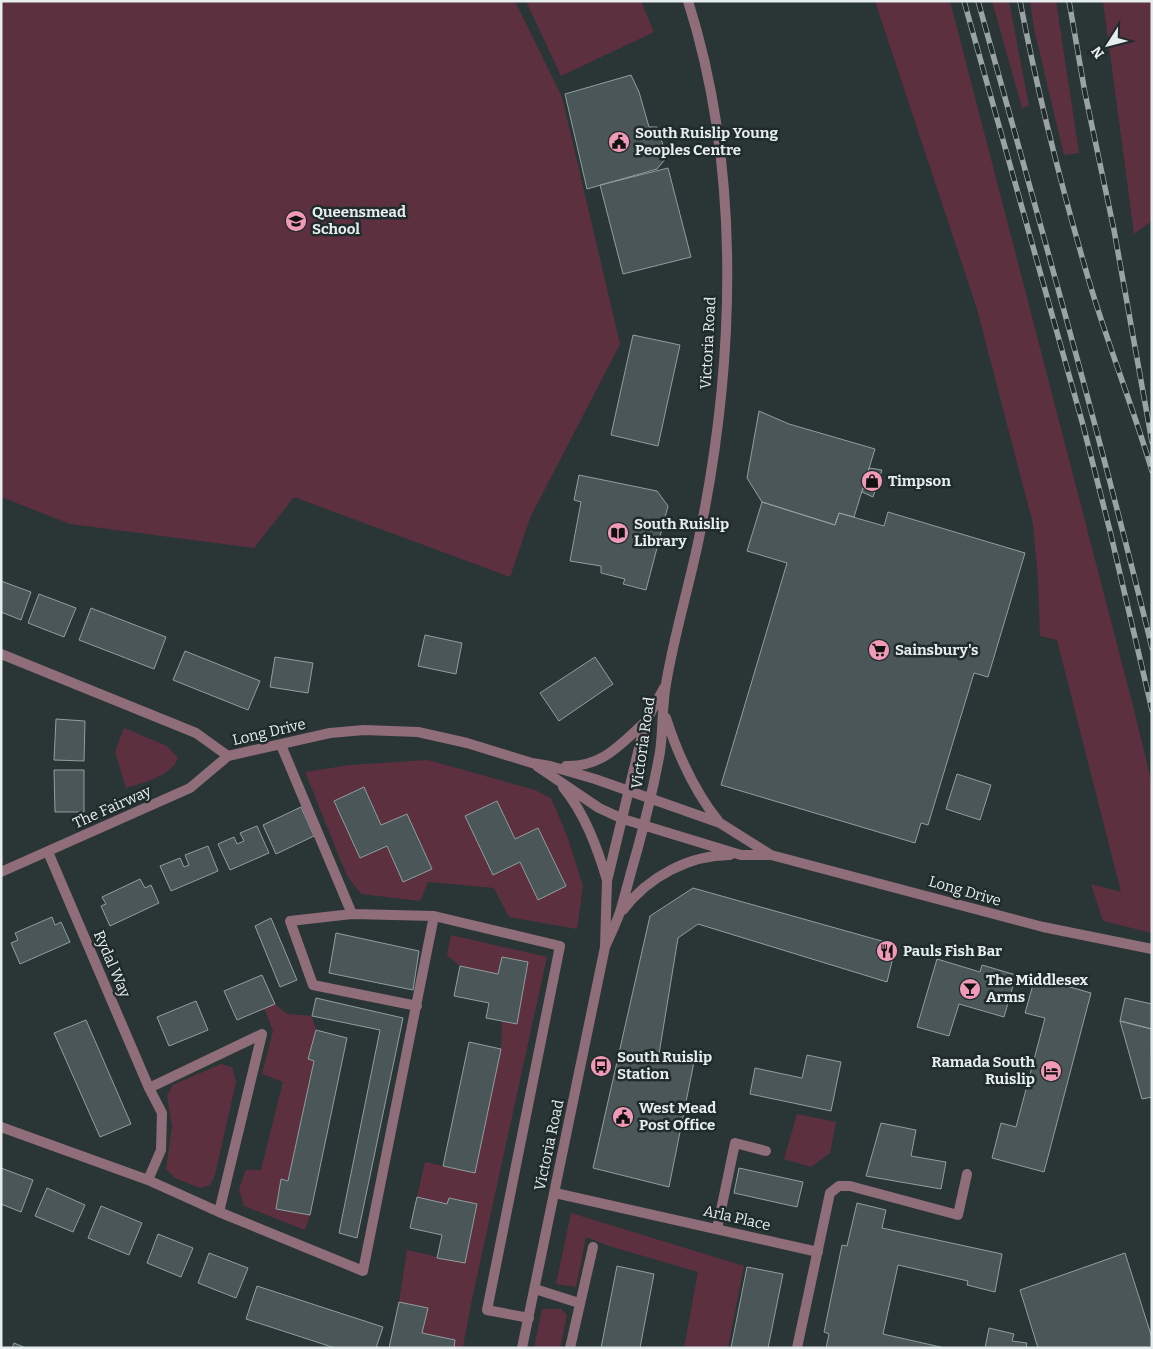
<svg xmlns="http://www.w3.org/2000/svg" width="1153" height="1349" font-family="Bitter,serif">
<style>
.green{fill:#5d3040;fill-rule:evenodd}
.building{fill:#4a5657;stroke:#919e9f}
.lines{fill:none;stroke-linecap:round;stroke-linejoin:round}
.minor{stroke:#8f6e79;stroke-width:10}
.tertiary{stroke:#8f6e79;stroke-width:10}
.rail-casing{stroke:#9aa3a3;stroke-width:5.5}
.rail{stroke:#202b2b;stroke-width:4;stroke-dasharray:11;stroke-linecap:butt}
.labels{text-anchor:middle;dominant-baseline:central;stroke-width:5;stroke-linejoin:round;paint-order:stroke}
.poi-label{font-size:15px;font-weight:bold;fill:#e6eded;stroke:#202b2b;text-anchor:start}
.street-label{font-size:15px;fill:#e6eded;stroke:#202b2b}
</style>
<rect width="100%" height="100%" fill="#2a3535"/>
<path class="green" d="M1,1H515L562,97L620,344L530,518L510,577L294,497L254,548L70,524L1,497Z
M526,1H641L654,32L561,76Z
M875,1H950L1133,706L1152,784V933L1103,921L1091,884L1121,892L1057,640L1040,636L1038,579L1033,524L977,309Z
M992,1H1009L1029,106L1022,108Z
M1030,1H1056L1079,153L1064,155L1034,29Z
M1103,1H1151L1152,221L1134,234Z
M124,728L167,746L178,758C172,776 142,783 126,788L115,752Z
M428,760L535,790L551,798L567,836L583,886L577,929L509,917L494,888L428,882L420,901L361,894L347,876L305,772L350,765ZM364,787L381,825L407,814L432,869L404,882L387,846L360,858L334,801ZM538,828L565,886L520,862L493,875L515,839Z
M451,935L547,957L472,1299L463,1346L468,1348H454L455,1340L422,1333L427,1308L399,1302L407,1250L465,1263L477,1204L449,1198L447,1204L417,1197L425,1162L475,1173L501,1049L502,1021L517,1024L528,963L502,957L498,974L460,966L447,955Z
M275,1004L287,1014L312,1016L316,1030L308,1059L314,1061L288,1181L281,1179L276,1209L310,1215L305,1230L244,1206L239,1189L246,1170H261L283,1082L262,1074L273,1031L264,1008Z
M221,1064L232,1067L236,1082L215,1175L210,1185L200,1188L175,1178L166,1169L172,1127L167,1095L173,1085Z
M797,1114L836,1122L830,1153L811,1167L784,1159Z
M571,1213L744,1266L728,1348H684L698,1272L609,1246L586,1237L576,1287L556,1284Z
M542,1309H561L567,1315L560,1348H534Z"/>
<path class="building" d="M631,75L639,92L649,127H657L667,157L657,169L587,189L565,94Z
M668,168L691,257L623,274L600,185Z
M633,335L680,345L658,446L611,435Z
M759,411L789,424L875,449L854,517L839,513L835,525L762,502L747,478Z
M869,468L882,470L873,497L862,492Z
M579,475L657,491L668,506L646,590L623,584L625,579L601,573V566L570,561L581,502L574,500Z
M762,502L835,525L839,513L884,526L888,512L1025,553L988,677L974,673L928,825L921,823L915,843L721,785L787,563L747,551Z
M1,581L31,592L21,620L1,612Z
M39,594L76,608L64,637L28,623Z
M91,608L166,637L154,669L79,640Z
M425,635L462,643L456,674L418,666Z
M185,651L260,681L248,710L173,680Z
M275,657L313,663L308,693L270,687Z
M595,657L613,684L559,721L540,693Z
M56,719L85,721L84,761L54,760Z
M54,770H84V812H55Z
M957,774L991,785L980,820L946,809Z
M364,787L381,825L407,814L432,869L403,882L387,846L360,858L334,801Z
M497,801L515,839L538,828L566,886L538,900L520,862L493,875L465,816Z
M301,807L314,836L276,854L263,825Z
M257,826L269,853L230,870L218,844L234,837L237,844L244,841L240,833Z
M208,846L218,871L171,891L160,866L180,858L184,867L189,865L185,855Z
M140,879L145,888L151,885L159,903L110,926L101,906L106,904L102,897Z
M693,888L896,945L887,982L698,924L678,938L659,1054L694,1062L669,1187L593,1168L650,916Z
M52,917L55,925L61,922L70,942L20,964L11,943L18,940L15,933Z
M271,918L297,980L280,987L255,926Z
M336,933L419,951L413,990L329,973Z
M502,957L528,962L517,1024L486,1018L489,1003L454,996L460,966L498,974Z
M937,959L980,972L982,965L1016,975L1004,1017L959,1004L949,1036L917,1027Z
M1036,974L1057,979L1056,983L1091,993L1044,1172L992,1158L1001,1123L1016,1127L1045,1018L1025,1013Z
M262,975L275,1004L237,1020L224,991Z
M316,998L403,1018L357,1238L339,1233L380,1030L312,1016Z
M1125,998L1152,1004V1029L1120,1021Z
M196,1001L208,1030L169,1046L157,1017Z
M86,1020L131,1124L100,1137L54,1033Z
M1120,1021L1151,1029L1152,1097L1142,1099Z
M316,1030L347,1038L310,1215L276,1209L281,1179L288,1181L314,1061L308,1059Z
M469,1042L501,1049L475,1173L443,1166Z
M807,1055L841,1062L831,1111L750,1094L755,1068L802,1078Z
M881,1123L916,1130L911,1156L946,1162L941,1189L866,1176Z
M1,1168L33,1180L21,1212L1,1204Z
M739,1168L803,1182L797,1207L734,1193Z
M47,1188L85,1205L73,1232L35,1216Z
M417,1197L447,1204L449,1198L477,1204L465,1263L437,1258L442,1235L410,1228Z
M857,1203L886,1210L882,1228L1002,1254L995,1292L967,1285L968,1281L898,1265L883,1334L945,1348H826L829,1334L824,1332L842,1245L847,1246Z
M101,1206L142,1223L129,1255L88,1238Z
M158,1234L193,1248L181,1277L147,1263Z
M209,1253L248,1268L236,1298L198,1283Z
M1125,1253L1152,1338V1348H1038L1020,1290Z
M617,1266L654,1274L640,1348H601Z
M747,1267L783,1274L768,1348H731Z
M257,1286L383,1327L376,1348H335L246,1319Z
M399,1302L428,1308L422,1333L455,1340L454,1348H389Z
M989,1328L1014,1334L1012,1341L1027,1343L1026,1348H985Z
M14,1343L26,1348H12Z"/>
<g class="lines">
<path class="minor" d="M1,654L196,733L228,756
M281,745L352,914L434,916L560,946L487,1310L529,1318
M48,852L149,1088
M352,914L290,921L313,985L417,1006
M1,1127L148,1180L161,1150L162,1113L149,1088L262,1034L219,1212
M148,1180L219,1212L363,1271L434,916
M555,1193L818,1252
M717,1229L735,1143L766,1151
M535,1289L579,1303
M570,1348L593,1247
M797,1348L830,1193L839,1186H850L958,1215L967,1174"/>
<path class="tertiary" d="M666,718C678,755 694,791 719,822
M537,766L599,808L623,819L741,855H771L1043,927L1152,949
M566,766C602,767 620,745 644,723
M563,787C585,814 597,847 607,880
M1,872L190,788L228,756L330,733L364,730L418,732L467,743L532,763L550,766L595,779L720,823L771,855
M623,910C648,877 689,855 730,855
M605,947C610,935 616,924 620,912C626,892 631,871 637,851C646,818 654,785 660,752C663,730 662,707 666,684C674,635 689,587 699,538C735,365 742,171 688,1
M522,1348L605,947L607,881L645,723L664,688"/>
<g class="rail-casing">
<path id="rail" d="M964,1L1083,425L1110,531L1152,710
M978,1C1038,216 1099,431 1152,648
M1020,1C1038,95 1062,189 1089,281C1108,345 1133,407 1152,471
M1069,1L1085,93L1114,230L1152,442"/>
</g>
<use href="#rail" class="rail"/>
</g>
<defs>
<g id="civic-disc" transform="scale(1.125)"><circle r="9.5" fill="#f09ab7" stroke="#202b2b"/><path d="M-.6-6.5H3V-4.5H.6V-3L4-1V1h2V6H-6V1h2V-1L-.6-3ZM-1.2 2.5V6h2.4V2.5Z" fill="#111"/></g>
<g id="school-disc" transform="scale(1.125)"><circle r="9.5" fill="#f09ab7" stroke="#202b2b"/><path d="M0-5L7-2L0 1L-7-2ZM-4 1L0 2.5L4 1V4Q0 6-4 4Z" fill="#111"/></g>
<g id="shop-disc" transform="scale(1.125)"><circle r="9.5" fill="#f09ab7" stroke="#202b2b"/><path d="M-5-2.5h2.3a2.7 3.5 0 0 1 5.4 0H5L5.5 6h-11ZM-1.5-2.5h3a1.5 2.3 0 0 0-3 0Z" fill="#111"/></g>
<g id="library-disc" transform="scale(1.125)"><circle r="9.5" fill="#f09ab7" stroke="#202b2b"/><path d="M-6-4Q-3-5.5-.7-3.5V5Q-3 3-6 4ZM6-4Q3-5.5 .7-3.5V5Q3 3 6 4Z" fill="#111"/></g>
<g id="supermarket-disc" transform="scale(1.125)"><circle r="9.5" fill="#f09ab7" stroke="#202b2b"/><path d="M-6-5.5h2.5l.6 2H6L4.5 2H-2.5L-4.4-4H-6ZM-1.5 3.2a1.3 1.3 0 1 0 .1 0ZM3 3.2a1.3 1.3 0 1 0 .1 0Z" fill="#111"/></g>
<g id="restaurant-disc" transform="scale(1.125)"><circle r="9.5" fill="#f09ab7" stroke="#202b2b"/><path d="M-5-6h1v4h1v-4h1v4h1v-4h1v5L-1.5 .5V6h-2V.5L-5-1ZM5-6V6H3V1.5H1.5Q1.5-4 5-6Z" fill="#111"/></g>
<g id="bar-disc" transform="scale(1.125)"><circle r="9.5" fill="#f09ab7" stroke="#202b2b"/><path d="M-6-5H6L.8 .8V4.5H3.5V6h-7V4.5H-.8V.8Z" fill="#111"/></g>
<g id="bus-disc" transform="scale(1.125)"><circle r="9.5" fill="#f09ab7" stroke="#202b2b"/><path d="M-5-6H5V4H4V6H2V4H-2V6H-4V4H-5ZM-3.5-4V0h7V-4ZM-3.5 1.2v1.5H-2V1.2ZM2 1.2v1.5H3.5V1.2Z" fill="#111"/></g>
<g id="hotel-disc" transform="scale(1.125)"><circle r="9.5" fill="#f09ab7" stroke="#202b2b"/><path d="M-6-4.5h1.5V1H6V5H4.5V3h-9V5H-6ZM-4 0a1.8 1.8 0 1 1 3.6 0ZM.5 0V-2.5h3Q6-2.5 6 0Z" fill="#111"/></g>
</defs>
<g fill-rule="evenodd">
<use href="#civic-disc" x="619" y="142"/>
<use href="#school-disc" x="296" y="221"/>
<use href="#shop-disc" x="872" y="481"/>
<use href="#library-disc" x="618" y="533"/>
<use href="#supermarket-disc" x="879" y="650"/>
<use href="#restaurant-disc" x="887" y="951"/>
<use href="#bar-disc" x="970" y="989"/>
<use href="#bus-disc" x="601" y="1066"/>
<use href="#hotel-disc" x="1051" y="1071"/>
<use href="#civic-disc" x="623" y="1117"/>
</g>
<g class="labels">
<g class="poi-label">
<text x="635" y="133">South Ruislip Young<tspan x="635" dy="17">Peoples Centre</tspan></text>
<text x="312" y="212">Queensmead<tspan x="312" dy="17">School</tspan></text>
<text x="888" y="481">Timpson</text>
<text x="634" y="524">South Ruislip<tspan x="634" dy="17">Library</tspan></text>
<text x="895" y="650">Sainsbury's</text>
<text x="903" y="951">Pauls Fish Bar</text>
<text x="986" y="980">The Middlesex<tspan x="986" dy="17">Arms</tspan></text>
<text x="617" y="1057">South Ruislip<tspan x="617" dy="17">Station</tspan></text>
<text x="1035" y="1062" text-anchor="end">Ramada South<tspan x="1035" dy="17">Ruislip</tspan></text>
<text x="639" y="1108">West Mead<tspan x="639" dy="17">Post Office</tspan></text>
</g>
<g class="street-label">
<text transform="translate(708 343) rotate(-87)">Victoria Road</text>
<text transform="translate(269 732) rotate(-13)">Long Drive</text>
<text transform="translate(643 743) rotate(-82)">Victoria Road</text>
<text transform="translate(112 807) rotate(-24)">The Fairway</text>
<text transform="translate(965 891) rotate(16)">Long Drive</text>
<text transform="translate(112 964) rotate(67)">Rydal Way</text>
<text transform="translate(549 1145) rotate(-78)">Victoria Road</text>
<text transform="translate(737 1218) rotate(13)">Arla Place</text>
</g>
</g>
<rect width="1153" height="1349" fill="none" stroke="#e6eded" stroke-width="5"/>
<g transform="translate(1108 45) rotate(234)" stroke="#202b2b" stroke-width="4" paint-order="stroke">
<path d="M0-4L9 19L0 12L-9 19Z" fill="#e6eded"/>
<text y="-8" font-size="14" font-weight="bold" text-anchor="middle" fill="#e6eded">N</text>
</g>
</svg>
